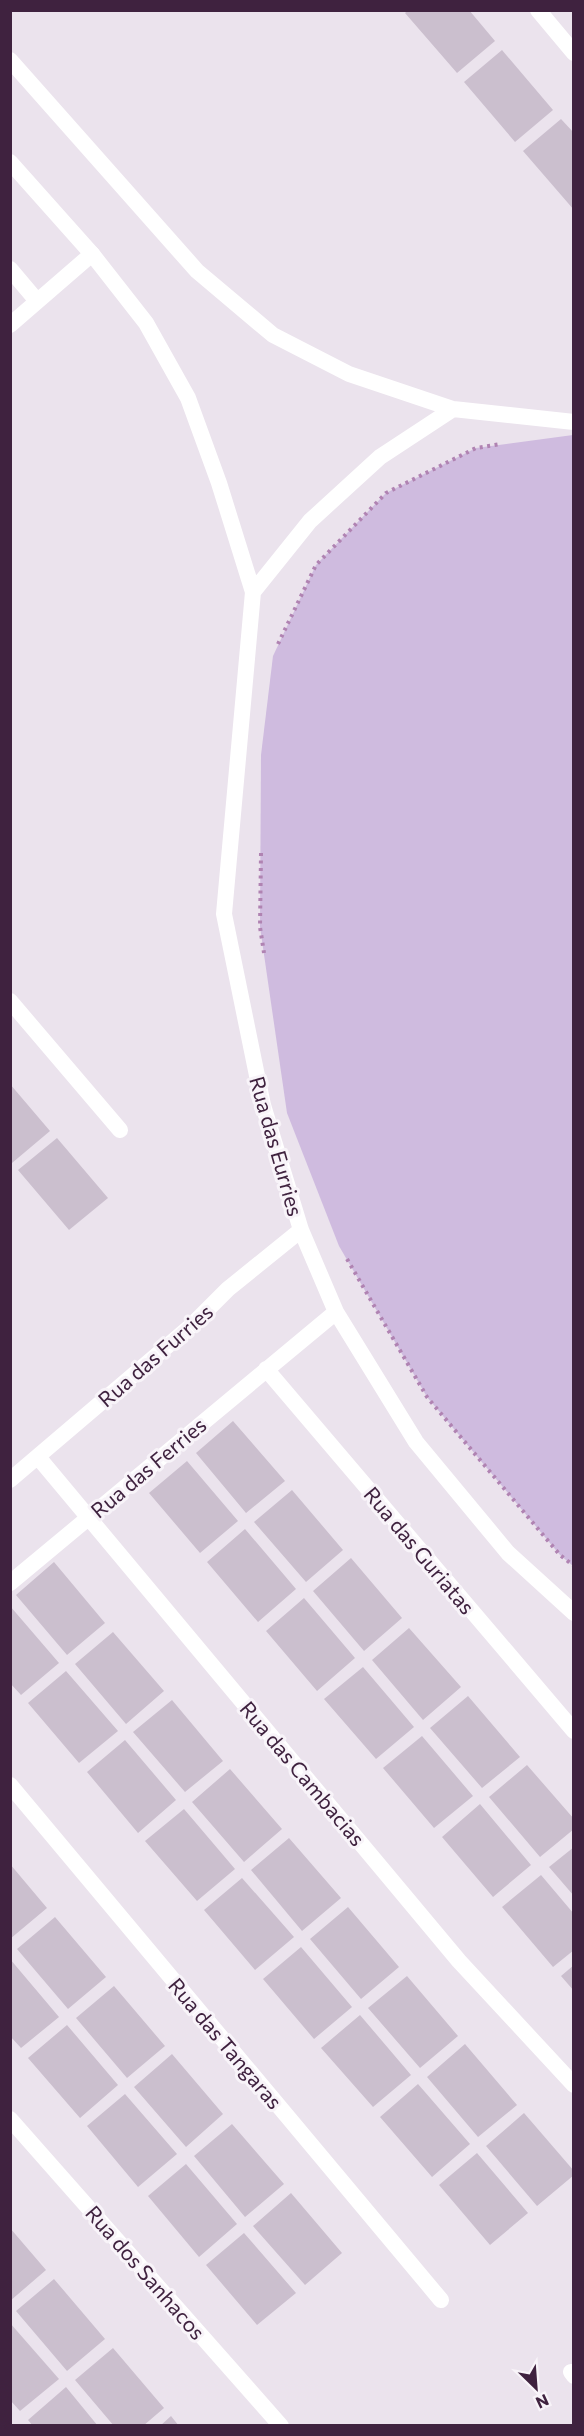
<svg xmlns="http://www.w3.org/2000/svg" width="584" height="2436" font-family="Commissioner,sans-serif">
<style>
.green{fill:#cfbbdf}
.building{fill:#cbbfce}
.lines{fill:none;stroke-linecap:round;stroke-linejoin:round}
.path{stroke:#b083b2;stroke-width:4;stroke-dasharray:3 4.5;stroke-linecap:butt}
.service{stroke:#fff;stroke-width:16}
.minor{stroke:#fff;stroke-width:16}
.labels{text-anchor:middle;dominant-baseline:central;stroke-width:6;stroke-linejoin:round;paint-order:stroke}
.street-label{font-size:21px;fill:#3f223f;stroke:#f8f4f9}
</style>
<rect width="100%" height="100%" fill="#ebe3ed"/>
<path class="green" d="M573,435H574L573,1566L560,1555L427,1397L339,1246L287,1113L260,927L261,755L273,656L316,565L386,493L476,448Z"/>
<path class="building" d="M408,10H469L495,41L457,73L405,13Z
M502,50L553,110L515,142L464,82Z
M561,119L574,133V210L523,151Z
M10,1084L50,1131L12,1163L10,1162Z
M57,1138L108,1198L69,1230L18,1170Z
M233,1421L285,1481L246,1513L196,1453Z
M187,1461L238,1521L200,1553L149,1493Z
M292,1490L343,1550L306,1582L254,1522Z
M245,1529L296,1589L258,1622L207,1562Z
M351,1558L402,1618L364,1651L313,1591Z
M54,1562L105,1623L67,1655L16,1595Z
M304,1598L355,1658L317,1691L266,1631Z
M10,1606L59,1663L21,1695L10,1683Z
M409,1628L461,1687L423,1720L372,1660Z
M113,1632L164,1691L126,1724L75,1664Z
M363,1667L414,1727L376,1759L324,1699Z
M66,1671L118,1731L79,1763L28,1703Z
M468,1696L520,1757L482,1788L430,1728Z
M172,1700L223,1761L185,1792L133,1732Z
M422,1736L473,1796L434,1828L383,1768Z
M125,1740L176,1800L138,1833L87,1772Z
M527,1765L574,1819V1829L540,1857L489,1797Z
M230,1769L282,1829L244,1862L192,1802Z
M480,1804L531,1865L493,1897L442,1837Z
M184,1809L235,1869L197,1901L145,1841Z
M289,1838L341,1898L302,1931L251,1870Z
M574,1847V1896L549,1867Z
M10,1864L47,1908L10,1939Z
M541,1875L574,1914V1950L553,1967L502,1907Z
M242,1878L294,1937L255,1970L204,1910Z
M348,1907L399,1967L361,1999L310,1939Z
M55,1917L106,1977L68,2009L17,1949Z
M301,1947L352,2007L314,2039L263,1979Z
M10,1959L59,2017L21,2048L10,2036Z
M574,1965V1991L561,1976Z
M407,1976L458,2036L420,2068L368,2008Z
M114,1986L165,2046L127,2078L76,2018Z
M360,2015L411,2075L373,2107L321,2048Z
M67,2025L118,2085L80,2118L28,2058Z
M465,2044L517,2105L478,2137L427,2077Z
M172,2054L223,2114L186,2147L134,2087Z
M418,2084L470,2144L432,2177L380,2117Z
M125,2094L177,2154L138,2187L87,2126Z
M524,2113L574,2171V2175L537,2206L486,2146Z
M232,2124L284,2184L245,2217L194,2156Z
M477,2153L528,2213L490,2245L439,2185Z
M186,2164L237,2224L199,2257L148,2196Z
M291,2193L342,2253L305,2285L253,2226Z
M10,2228L46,2270L10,2301Z
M244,2233L296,2293L257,2325L206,2265Z
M54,2279L105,2339L67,2371L16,2311Z
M10,2323L59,2379L20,2411L10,2400Z
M113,2348L164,2408L143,2426H114L75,2380Z
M66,2387L98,2426H33L28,2420Z
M171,2416L179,2426H160Z"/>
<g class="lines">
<path class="path" d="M278,644L316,565L386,493L476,448L501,444
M261,853L260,927L264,953
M347,1259L427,1397L560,1555L574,1566"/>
<path class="service" d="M10,269L37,301
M10,325L92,254"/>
<path class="minor" d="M538,10L574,53
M10,60L197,271L273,335L349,374L453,409L574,422
M10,162L92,254L146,323L188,398L219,483L253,592L224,914L263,1105L301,1230L336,1312L416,1442L508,1553L574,1613
M253,592L310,521L380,457L453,409
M10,1001L120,1130
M266,1369L574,1731
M38,1457L459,1961L574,2085
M10,1480L192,1325L228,1289L301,1230
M10,1583L336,1312
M10,1785L441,2300
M10,2119L281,2426
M571,2372L574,2376"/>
</g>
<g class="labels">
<g class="street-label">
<text transform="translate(277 1146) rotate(74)">Rua das Eurries</text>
<text transform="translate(155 1355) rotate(-41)">Rua das Furries</text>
<text transform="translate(148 1467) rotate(-40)">Rua das Ferries</text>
<text transform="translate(420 1550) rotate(50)">Rua das Guriatas</text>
<text transform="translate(303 1773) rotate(50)">Rua das Cambacias</text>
<text transform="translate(226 2043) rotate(50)">Rua das Tangaras</text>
<text transform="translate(146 2272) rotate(49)">Rua dos Sanhacos</text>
</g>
</g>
<rect width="584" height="2436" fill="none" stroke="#3f223f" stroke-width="24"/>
<g transform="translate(536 2388) rotate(155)" stroke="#f8f4f9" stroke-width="4.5" paint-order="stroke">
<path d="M0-4.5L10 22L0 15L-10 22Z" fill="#3f223f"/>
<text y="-9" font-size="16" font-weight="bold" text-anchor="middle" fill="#3f223f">N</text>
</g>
</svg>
